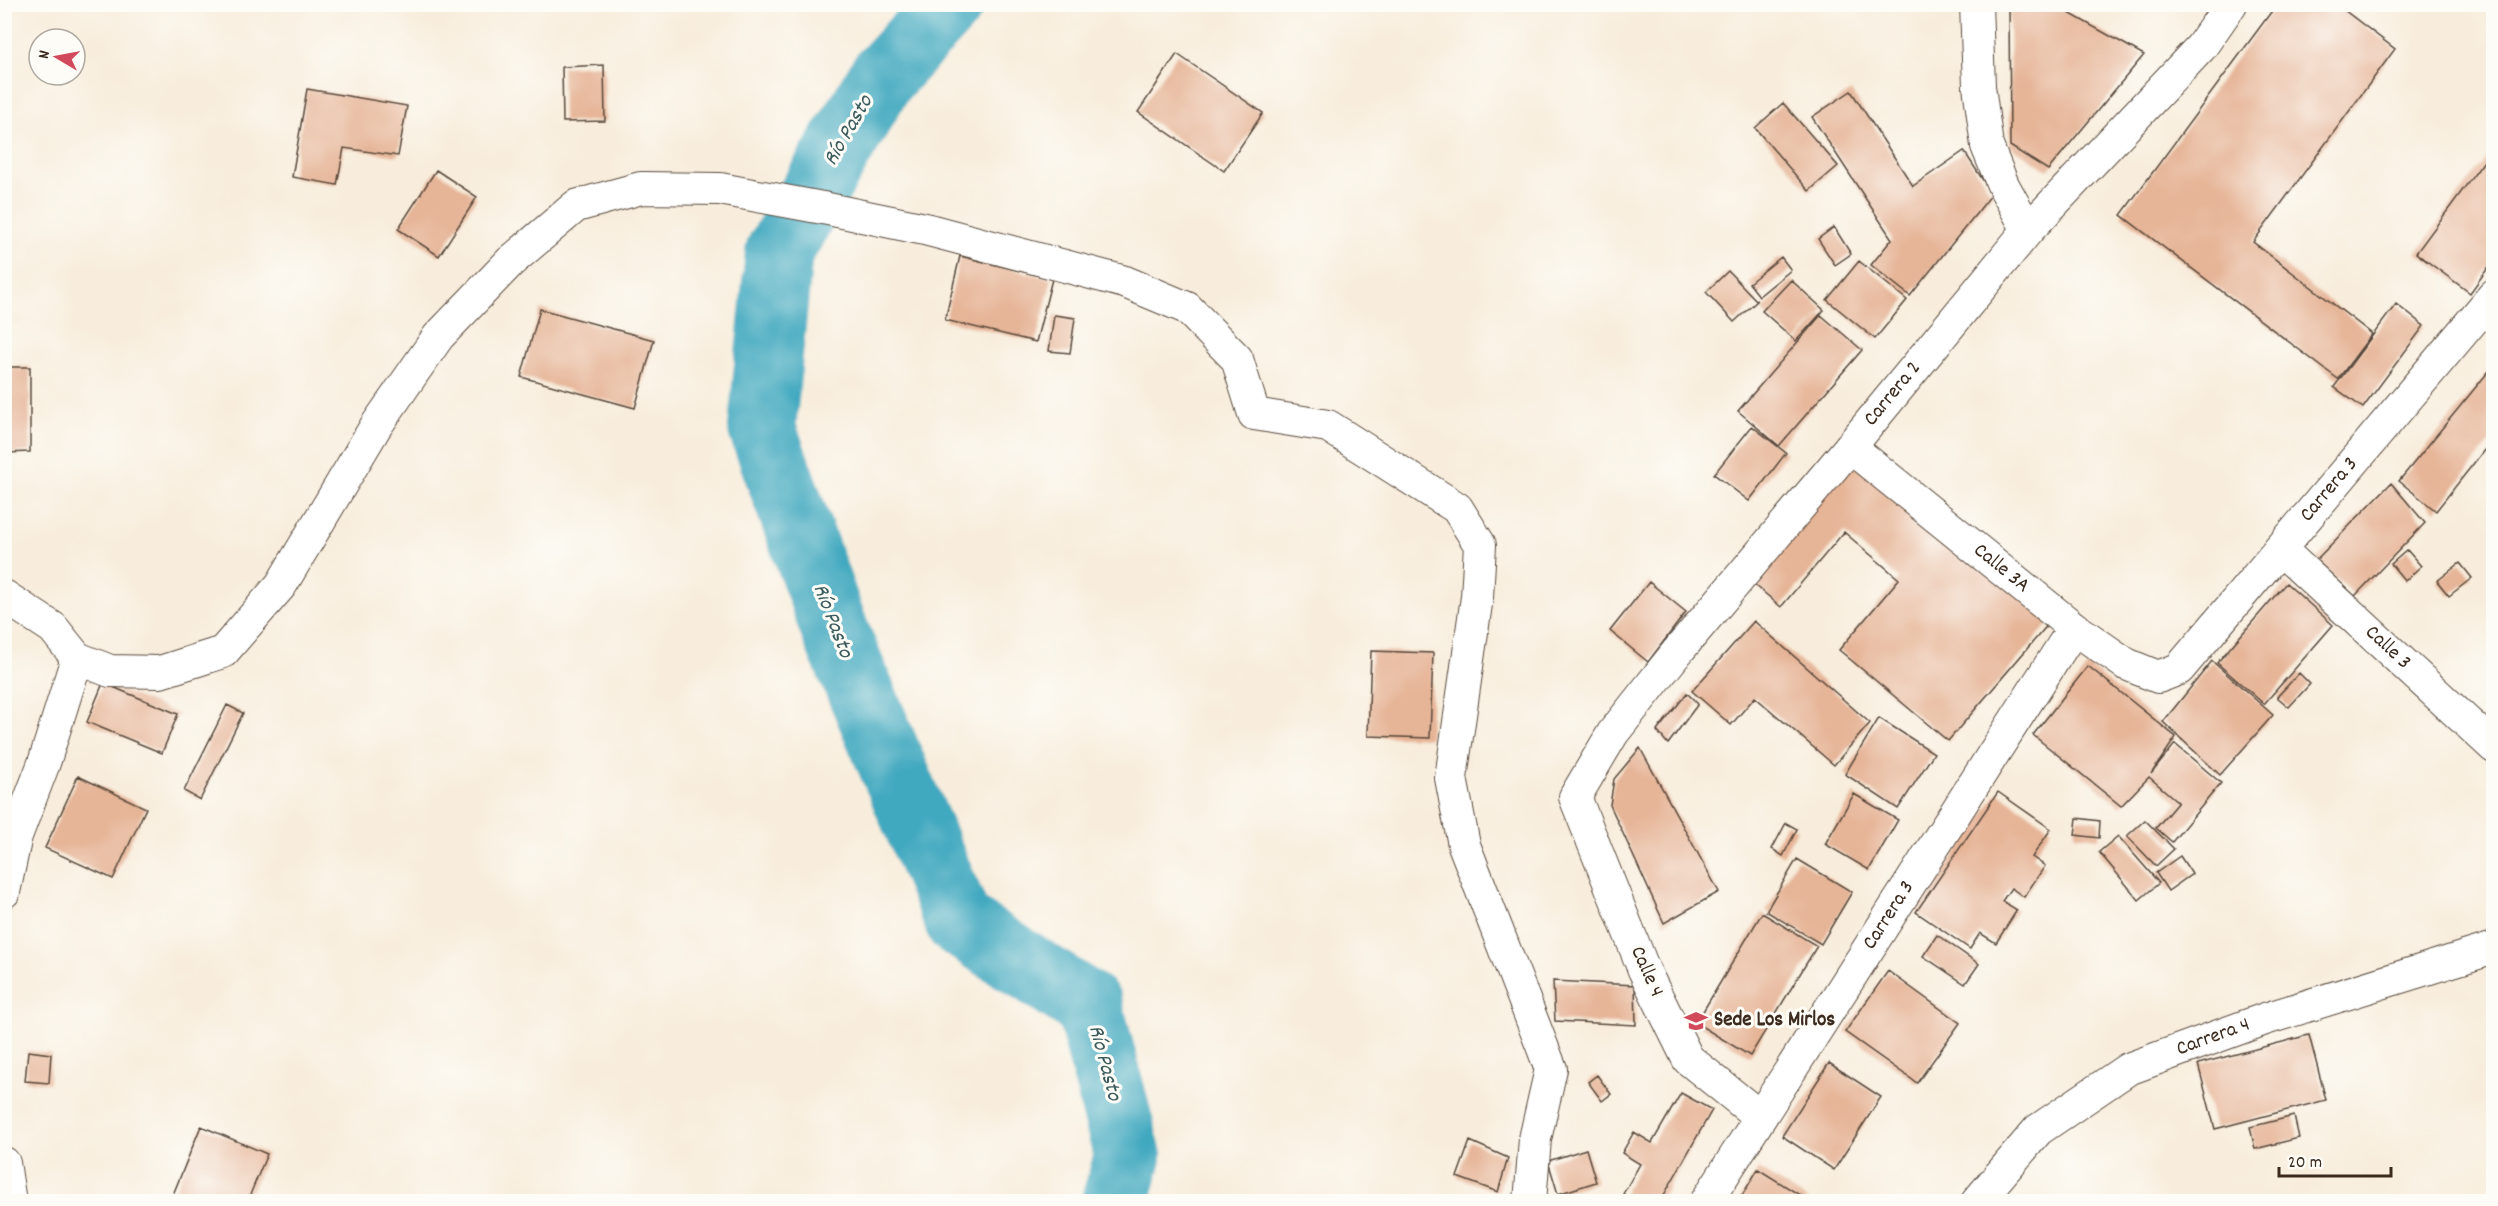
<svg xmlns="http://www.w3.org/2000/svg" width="2498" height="1206" font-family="Dekko,sans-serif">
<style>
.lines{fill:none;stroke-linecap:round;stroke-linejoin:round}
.river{stroke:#3fa8bf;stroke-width:68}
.building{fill:#e6b496}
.street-casing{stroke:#57473a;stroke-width:34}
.street{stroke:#fff;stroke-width:32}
.labels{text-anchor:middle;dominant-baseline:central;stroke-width:6;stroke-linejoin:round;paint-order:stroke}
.street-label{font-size:21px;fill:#3b2a1e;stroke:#fdfcf7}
.poi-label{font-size:21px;font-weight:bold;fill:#3b2a1e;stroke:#fdfcf7;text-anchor:start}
.water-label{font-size:22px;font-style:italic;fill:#3d5c5e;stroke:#fdfcf7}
</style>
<rect width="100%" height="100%" fill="#fdfcf7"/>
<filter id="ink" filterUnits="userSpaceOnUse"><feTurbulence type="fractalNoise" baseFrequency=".0167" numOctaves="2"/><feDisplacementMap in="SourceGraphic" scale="12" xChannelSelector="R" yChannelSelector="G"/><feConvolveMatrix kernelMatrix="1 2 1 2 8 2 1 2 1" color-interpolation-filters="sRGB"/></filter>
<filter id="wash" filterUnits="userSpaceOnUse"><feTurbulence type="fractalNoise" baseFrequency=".008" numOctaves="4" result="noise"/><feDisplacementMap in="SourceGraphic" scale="24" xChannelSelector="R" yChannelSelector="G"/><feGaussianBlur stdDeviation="1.35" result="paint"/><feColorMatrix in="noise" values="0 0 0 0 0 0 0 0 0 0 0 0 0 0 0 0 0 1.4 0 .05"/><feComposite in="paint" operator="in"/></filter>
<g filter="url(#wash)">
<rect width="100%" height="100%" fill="#f8eddc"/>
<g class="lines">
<path class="river" d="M949,4L881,78L779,252L762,428L835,631L959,923L1089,1006L1128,1157L1115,1202"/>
</g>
<g id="blocks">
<path class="building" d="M2009,4H2053L2144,55L2048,170L2010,146Z
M2277,4H2336L2395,49L2253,242L2372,334L2338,379L2121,215Z
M1177,54L1263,113L1224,171L1138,112Z
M604,65L605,121L563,122L562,67Z
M307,89L407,106L398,156L344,148L337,185L292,177Z
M1851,91L1913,186L1964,151L1992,194L1910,296L1871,265L1892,239L1812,117Z
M1783,103L1838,166L1809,191L1755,128Z
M2493,149V261L2470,293L2416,253Z
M436,170L477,197L439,256L398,229Z
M1834,227L1851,254L1835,265L1818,239Z
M960,256L1052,279L1036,342L945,320Z
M1781,257L1791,270L1759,296L1749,283Z
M1859,261L1907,300L1875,339L1827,300Z
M1728,271L1757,301L1734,322L1706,292Z
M1791,280L1824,310L1796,341L1762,311Z
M2396,304L2424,326L2363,408L2334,387Z
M540,309L654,340L635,408L521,377Z
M1054,315L1075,318L1070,353L1049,351Z
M1821,315L1862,350L1779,446L1738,411Z
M2493,366V439L2436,511L2399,481Z
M5,367H30V452L5,453Z
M1752,426L1786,453L1749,501L1714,474Z
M1853,453L2050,622L1948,741L1839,650L1899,579L1844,532L1781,607L1748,579Z
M2391,483L2425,523L2355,596L2316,560Z
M2407,550L2421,566L2405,581L2391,564Z
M2460,563L2472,578L2449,596L2437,581Z
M1649,582L1686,612L1648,662L1610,631Z
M2286,583L2333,625L2264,704L2217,663Z
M1754,621L1870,723L1834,765L1755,697L1731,725L1692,691Z
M1371,651L1433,653L1430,738L1368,736Z
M2212,661L2273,715L2220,775L2163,722Z
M2088,666L2176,737L2151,774L2175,744L2221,783L2172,842L2156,828L2178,802L2149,777L2121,806L2033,735Z
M2299,673L2310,684L2289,707L2277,697Z
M103,683L178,714L162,753L87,722Z
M1687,693L1698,704L1668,744L1657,731Z
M227,705L243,713L200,800L184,791Z
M1879,718L1934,753L1898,809L1845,774Z
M1640,748L1719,892L1664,923L1610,805L1614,779Z
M78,776L146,808L113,879L45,848Z
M1998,792L2051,829L2032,857L2045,866L2024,897L2011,888L2002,901L2017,910L1996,943L1980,933L1970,949L1916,912Z
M1854,794L1898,820L1869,870L1825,844Z
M2077,818L2100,821L2099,838L2075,835Z
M2145,820L2174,849L2156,866L2127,836Z
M1786,823L1797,829L1783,856L1772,849Z
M2118,836L2159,883L2139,900L2099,852Z
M2180,856L2192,874L2168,891L2156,873Z
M1797,859L1852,892L1821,944L1766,911Z
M1762,913L1817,946L1750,1056L1696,1023Z
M1937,935L1979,964L1965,984L1923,956Z
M1888,971L1960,1023L1917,1083L1845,1032Z
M1553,981L1635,985L1636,1025L1555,1021Z
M2309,1035L2326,1100L2215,1129L2198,1064Z
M28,1051L51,1054L49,1083L25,1081Z
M1829,1063L1881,1097L1834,1170L1782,1136Z
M1597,1075L1611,1094L1602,1101L1588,1082Z
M1681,1093L1712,1110L1660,1202H1635L1623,1194L1640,1164L1622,1153L1634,1132L1652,1143Z
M2294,1116L2299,1138L2255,1149L2250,1127Z
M201,1126L267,1154L247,1202H170Z
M1470,1141L1508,1158L1498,1192L1457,1177Z
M1586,1149L1596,1182L1558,1194L1548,1161Z
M1758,1169L1811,1202H1738Z"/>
</g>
</g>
<g filter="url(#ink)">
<use href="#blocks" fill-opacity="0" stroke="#57473a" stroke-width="1.5"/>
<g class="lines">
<g class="street-casing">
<g id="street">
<path d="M1976,4L1979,86L1987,146L2003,185L2028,230"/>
<path id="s1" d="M1850,447L2074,628L2126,664L2158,677L2179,669L2494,295"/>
<path id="s2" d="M2280,549L2494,747"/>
<path d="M4,596L53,628L77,658L110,671L160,672L223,652L281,585L376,426L438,337L510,262L576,206L641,188L720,189L828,209L925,229L1125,282L1187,308L1237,359L1254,414L1328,426L1457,508L1480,545L1477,597L1451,778L1464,845L1551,1069L1535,1139L1530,1202"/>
<path d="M4,892L16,836L44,763L77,658"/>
<path id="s3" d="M1760,1117L1688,1059L1644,970L1575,797L1613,733L1678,651L1850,447L2028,230L2201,47L2231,4"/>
<path d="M4,1163L10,1202"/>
<path id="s4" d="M1706,1202L2074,628"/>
<path id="s5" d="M1977,1202L2038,1130L2128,1069L2265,1019L2494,948"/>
</g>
</g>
<use href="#street" class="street"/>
</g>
</g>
<defs>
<g id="school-bare" transform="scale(1.8)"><path d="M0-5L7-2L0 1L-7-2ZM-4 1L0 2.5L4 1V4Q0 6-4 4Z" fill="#d1495b" stroke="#fdfcf7" stroke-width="2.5" paint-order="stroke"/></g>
</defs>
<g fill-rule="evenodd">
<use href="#school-bare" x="1696" y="1021"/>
</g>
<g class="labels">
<g class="street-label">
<text stroke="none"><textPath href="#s3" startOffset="892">Carrera 2</textPath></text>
<text stroke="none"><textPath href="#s1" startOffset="642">Carrera 3</textPath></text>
<text stroke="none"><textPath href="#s1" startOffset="194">Calle 3A</textPath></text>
<text stroke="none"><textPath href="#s2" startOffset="146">Calle 3</textPath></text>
<text stroke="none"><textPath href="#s4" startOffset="340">Carrera 3</textPath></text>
<text transform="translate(1646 972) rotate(66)">Calle 4</text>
<text stroke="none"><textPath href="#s5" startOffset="294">Carrera 4</textPath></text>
</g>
<g class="poi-label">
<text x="1714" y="1021">Sede Los Mirlos</text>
</g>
<g class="water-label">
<text transform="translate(849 131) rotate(-60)">Río Pasto</text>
<text transform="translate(832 621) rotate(69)">Río Pasto</text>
<text transform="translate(1104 1063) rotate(75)">Río Pasto</text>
</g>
</g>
<rect width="2498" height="1206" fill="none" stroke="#fdfcf7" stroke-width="24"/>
<g transform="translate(57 57) rotate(280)"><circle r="28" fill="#fdfcf7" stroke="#afa8a0" stroke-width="1.5"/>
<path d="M0-4.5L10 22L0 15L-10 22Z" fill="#d1495b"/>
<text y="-9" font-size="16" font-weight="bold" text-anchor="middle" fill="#3b2a1e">N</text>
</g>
<path d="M2279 1167v9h112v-9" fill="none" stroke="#3b2a1e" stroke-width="3"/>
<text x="2288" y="1167" font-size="18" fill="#3b2a1e" stroke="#fdfcf7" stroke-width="4.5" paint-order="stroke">20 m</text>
</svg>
